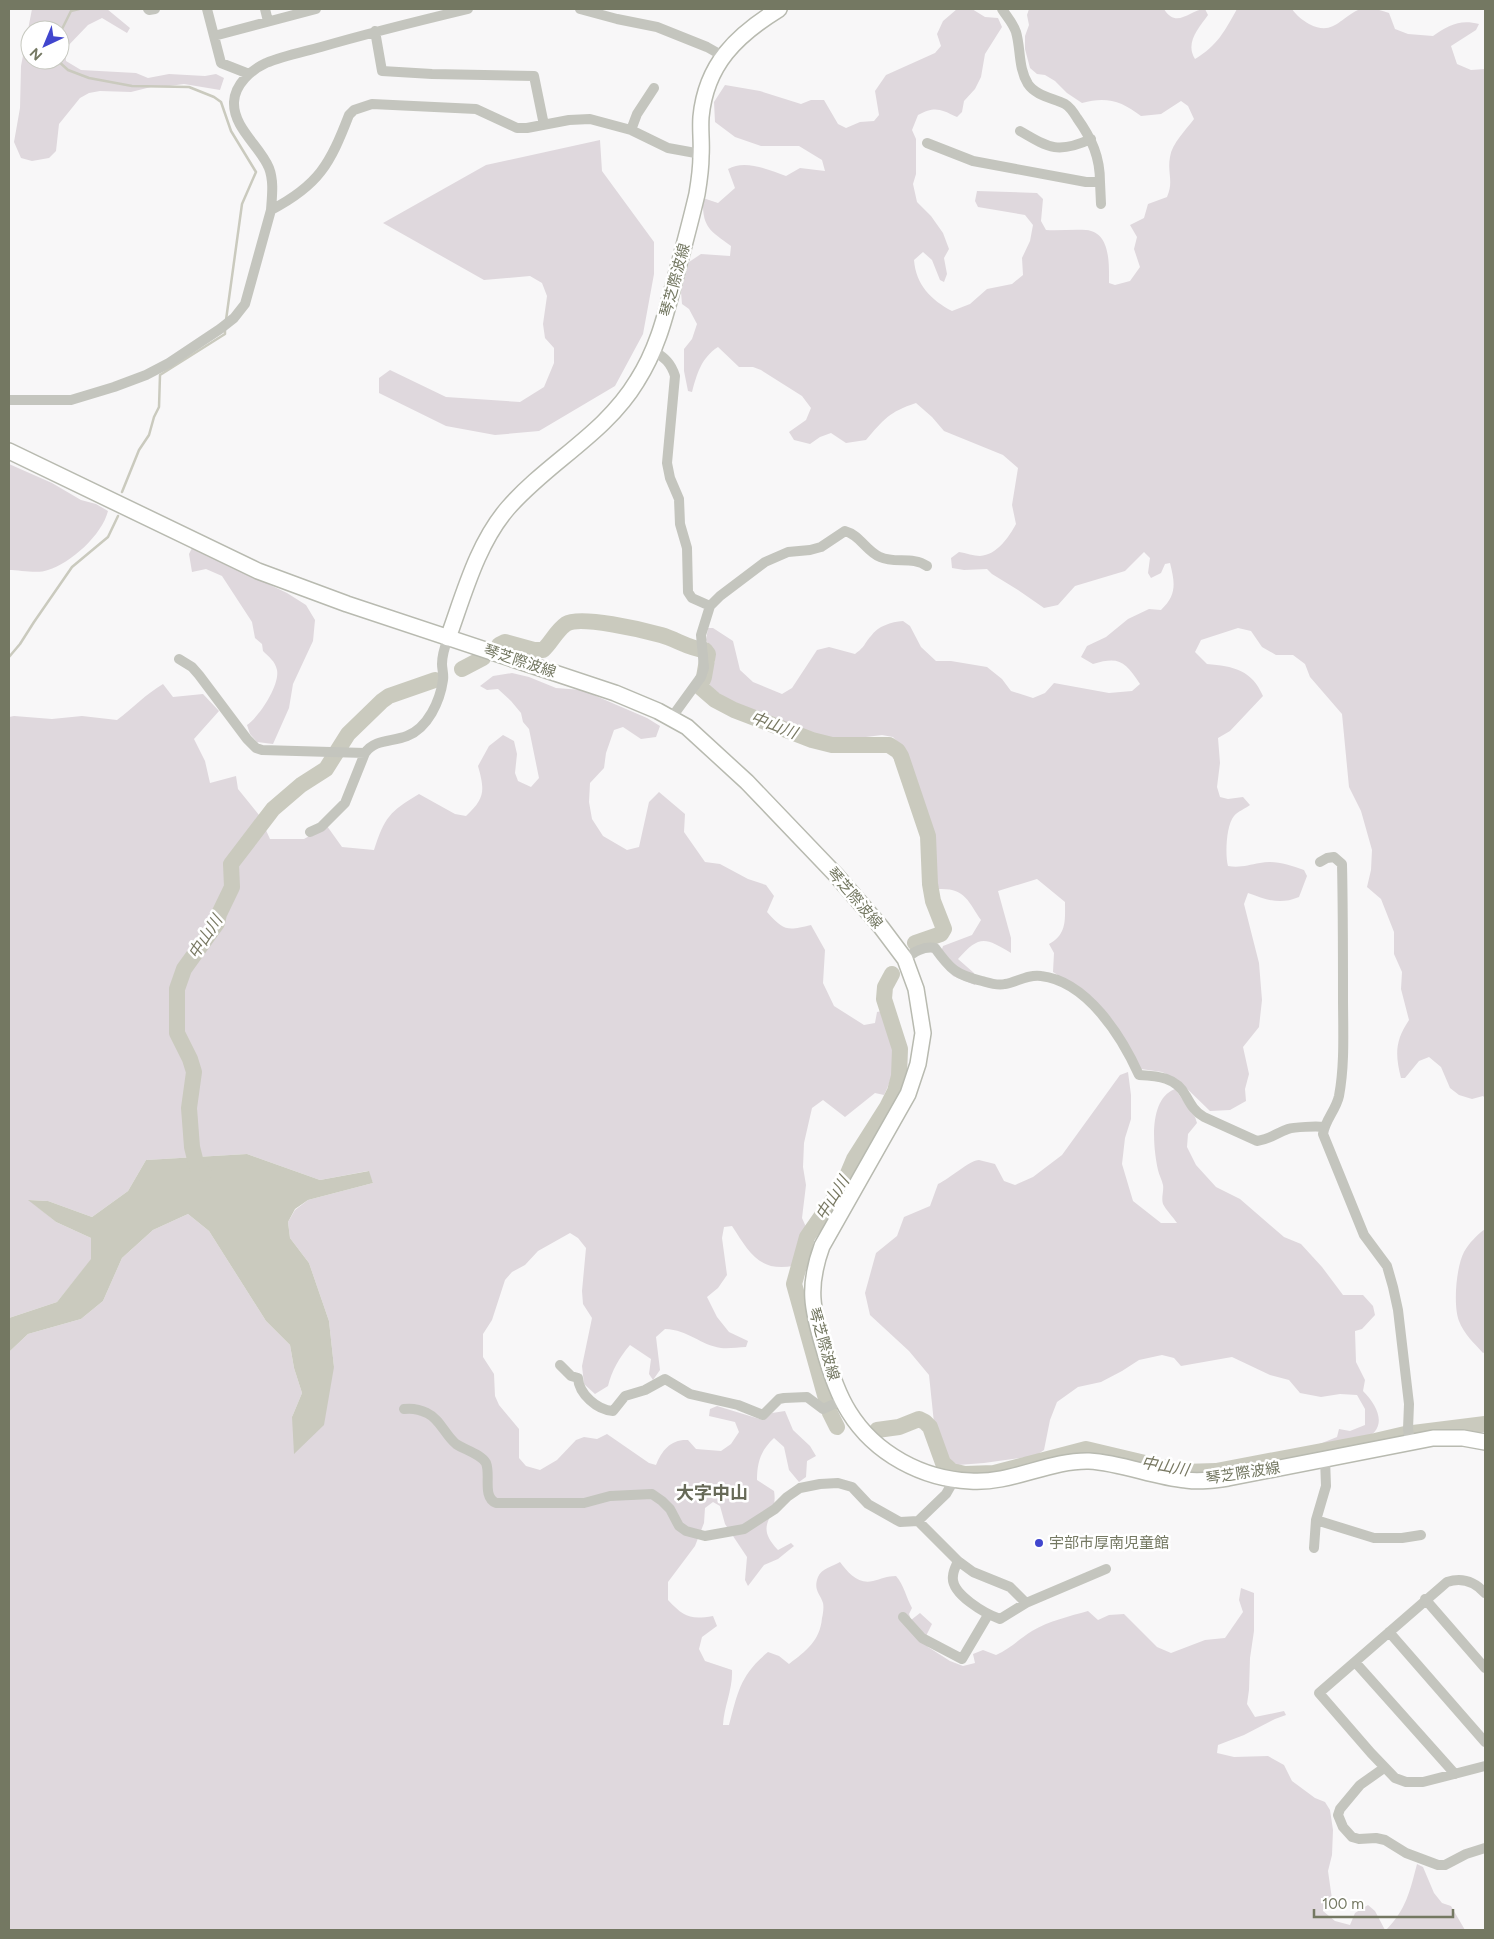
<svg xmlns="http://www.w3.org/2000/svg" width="1494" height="1939" font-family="Figtree,'Noto Sans JP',sans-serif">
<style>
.green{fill:#dfd8dd;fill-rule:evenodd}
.water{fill:#cacabe}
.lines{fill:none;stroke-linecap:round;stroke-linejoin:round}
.stream{stroke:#cacabe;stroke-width:2.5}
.river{stroke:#cacabe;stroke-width:16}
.secondary-casing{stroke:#b8bab0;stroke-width:18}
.street{stroke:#c4c5be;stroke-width:10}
.secondary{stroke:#fff;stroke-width:15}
.poi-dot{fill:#4146ce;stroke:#fff;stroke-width:2}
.labels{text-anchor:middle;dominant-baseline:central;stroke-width:5;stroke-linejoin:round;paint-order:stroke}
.street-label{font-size:15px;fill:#747862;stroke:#fff}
.poi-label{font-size:15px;fill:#747862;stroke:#fff;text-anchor:start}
.water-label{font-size:16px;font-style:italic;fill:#787862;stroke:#fff}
.quarter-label{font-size:18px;font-weight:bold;fill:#676a58;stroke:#fff}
</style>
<rect width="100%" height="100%" fill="#f8f7f8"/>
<path class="green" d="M32,9H107L130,28L127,33L102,18L88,25L65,49L66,61L81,70L136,73L148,78L169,74L205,76L216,74L224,78L220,90L184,84L162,87H151L131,92L100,91L89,93L80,98L59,124L56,151L49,158L32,161L21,158L14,142L20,108L21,66ZM30,30H60V60H30Z
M957,9H972L985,17L998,18L1002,27L985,54L981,77L975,89L964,101L962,112L957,117C940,109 935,106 918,115L912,130L916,139V174L913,184L917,202L931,216L943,233L949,249L944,258L947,274L944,282L940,280L932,260L923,252L914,260C916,285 931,300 952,311L970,304L987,289L1012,284L1023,275L1022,258L1030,241L1033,225L1025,215L978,207L975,201L977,191L1037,193L1043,199L1041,221L1046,230C1059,231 1073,229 1086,230C1111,232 1109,265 1109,283L1115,285L1130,281L1140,267L1134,249L1137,237L1130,225L1144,218L1148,204L1167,197C1174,181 1167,173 1170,157C1172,143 1186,130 1194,119L1188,106L1181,101L1161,114L1141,116C1122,101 1106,96 1082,103L1067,93L1055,81L1045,75L1037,74L1030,68L1025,49V36L1029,25L1027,15L1029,9H1164C1177,30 1190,9 1205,9L1208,15C1198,29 1185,43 1195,59C1218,45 1224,32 1237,9H1292C1297,16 1301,19 1309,24C1333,36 1339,19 1358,10C1368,6 1379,10 1389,13L1395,29L1408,34L1433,36C1449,25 1460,19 1479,24L1476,30L1451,46L1457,64L1471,70L1485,69V1098L1483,1096L1472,1099L1459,1095L1450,1088L1441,1067L1429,1057L1419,1061L1405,1078H1401C1395,1054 1395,1041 1409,1020L1401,989L1402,972L1394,954V932L1381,899L1367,887L1371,870L1372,850L1361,811L1349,787L1342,714L1310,677L1305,664L1293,655H1276L1262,647L1251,631L1238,628L1201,640L1195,652L1207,664C1233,666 1252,670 1263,696L1230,731L1218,738L1220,763L1217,787L1220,797L1228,799L1243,797L1250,805C1246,808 1237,812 1234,816C1226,825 1225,856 1228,866C1240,868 1248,865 1260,863C1275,860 1289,865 1304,870L1307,876L1299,897C1280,905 1267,900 1248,893L1244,904L1259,963L1262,1000L1259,1027L1243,1047L1249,1074L1245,1089L1246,1101L1230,1110L1210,1111L1178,1080L1162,1072L1141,1069L1073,985L1053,972L1054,953L1049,944C1067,934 1065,920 1065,902L1037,879L998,891L1011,938V953C985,937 979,935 958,959L974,973L975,985L953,976L939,958L943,946L972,935L981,920C968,901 965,888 939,889L933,875V843L912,770L904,749L893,737L882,735L850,739L825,737L795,730L740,706L710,688L709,675L715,661L713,653L706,640L708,628H713L733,641L740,670L753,682L782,694L792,688L817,650L829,647L855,654C866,646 863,645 871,636C878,626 891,622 903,621L910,626L921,647L936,661H951L987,667L1002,679L1011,691L1033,698L1045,693L1054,683L1109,693L1132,691L1140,684C1125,662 1120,656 1093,664L1081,657L1087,646L1106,637L1128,619L1149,609L1161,610C1177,595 1175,583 1170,563L1165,564L1161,573L1151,578L1148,573L1150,558L1144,552L1125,571L1075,586L1058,605L1044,608L1018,590L992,574L987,569L964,570L952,568L951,558L959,552C966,553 974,556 980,556C997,555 1009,537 1016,524L1012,505L1018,468L1003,455L944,431L932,417L916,403C889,412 884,419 866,440L846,443L831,433L820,437L810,444L794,440L789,432L806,420L811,408L802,396L761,370L753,367H739L718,347C701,358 697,374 692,392L688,391L684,371V349L692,339L697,324L689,309L682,304L681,292L689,262L701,254L730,256L731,246C709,230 702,227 703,198L718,203L735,188L728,169C745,159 769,170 786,176L800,168L825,171L822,160L799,146H761L735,137L715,122L714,102L725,85L760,91L801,104L811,100H824L838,124L846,128L860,122L874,121L879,115L875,91L886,75L935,53L941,46L937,34L943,21Z
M600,140L602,171L654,242V274L643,334L615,386L539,431L495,435L446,426L379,393V378L390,370L446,397L520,402L544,387L554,363V348L545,338L543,324L547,296L542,283L530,276L484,280L383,223L486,165Z
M9,464L52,483L81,500L96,504L108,511C102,535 71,563 48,570C38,574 20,570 9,570Z
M192,548L287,593L306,605L315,620L313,641L293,684L289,708L273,744L257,742L250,734L247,725C259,717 280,685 277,670C275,661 269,657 263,651L262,644L255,638L252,622L222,576L206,569L192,572L189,554Z
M512,673L529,677L556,688L582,690L647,718L660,726L656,737L641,739L623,727L614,730L606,753L604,768L590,783L589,802L592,819L603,836L627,850L639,847L649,802L659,792L685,814L684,832L705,862L720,864L748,879L766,885L774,896L767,912C784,931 787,931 811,925L825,950L823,983L834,1006L864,1025L875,1023L877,1012L882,1011C895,1047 901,1059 884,1095L875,1093L845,1117L823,1100L812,1108L804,1143L803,1167L806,1185L802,1218L806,1227L798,1242L793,1266C759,1272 749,1252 732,1226L724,1227L722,1238L727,1275L718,1288L707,1297L717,1317L729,1332L748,1341L746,1347C738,1347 729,1349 721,1348C700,1345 689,1330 665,1329L656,1337L660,1370L653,1380L649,1374L651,1359L630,1345C619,1358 612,1370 608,1386L595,1394L584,1384L582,1366L592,1318L583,1304L582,1291L586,1248L578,1238L570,1233L538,1251L525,1265L512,1272L505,1280L492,1320L483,1334V1357L494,1374L495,1396L499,1405L519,1429V1458L526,1466L540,1470L557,1460L576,1440L584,1437L597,1439L607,1434L649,1463L656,1465C662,1450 671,1439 688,1440L696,1449L721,1451L731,1444L739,1432L735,1422L709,1416L710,1409L717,1406L763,1420L772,1413L785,1411L793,1430L810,1446L816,1456L807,1461L806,1477L799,1482L789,1470L784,1447L774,1438C761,1450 757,1462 757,1480L774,1491C779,1519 752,1523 778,1550L791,1543L794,1546L778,1559L764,1565L748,1586L745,1580L747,1557L725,1524L720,1506L713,1502L705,1508L704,1523L695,1546L668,1582V1600C684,1617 690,1620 713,1616L717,1626L702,1637L699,1649L705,1661L732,1670C733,1689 724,1706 723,1725H729C738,1692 740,1675 768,1652L779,1656L789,1664C806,1651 820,1641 822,1618C823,1614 824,1607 823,1603C820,1593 813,1590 818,1577C821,1569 833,1566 840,1562C848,1573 859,1585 873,1581C881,1579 887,1576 896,1576C904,1585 906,1597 912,1608L909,1614L911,1620L920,1613L932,1624L924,1640L928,1647L950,1661L963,1666L975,1663L973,1654L983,1650L996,1655C1010,1649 1019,1639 1032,1631C1049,1621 1070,1616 1088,1611L1098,1620L1109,1615L1124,1614L1157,1647L1171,1653L1205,1640L1225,1638L1243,1612L1239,1600L1241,1588L1254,1593V1631L1250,1658L1249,1690L1247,1704L1255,1717L1284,1711L1286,1715L1275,1719L1244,1735L1218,1745L1217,1753L1234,1757L1268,1756L1284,1765L1292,1781L1315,1798L1325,1802L1330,1810L1333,1830L1332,1855L1328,1871L1332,1899L1323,1911L1335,1921L1350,1925L1355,1913L1368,1905L1375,1911L1385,1930H9V1352L28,1334L81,1319L103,1301L122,1258L153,1230L188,1214L209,1231L266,1321L290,1345L294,1368L302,1393L292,1417L334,1367L329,1321L309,1263L290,1238L288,1222L295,1210L308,1200L373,1183L368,1171L320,1180L247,1154L146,1160L128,1191L92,1217L48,1201L29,1200L56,1222L91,1238V1260L57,1302L9,1318V717L14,716L52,719L82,716L117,720C133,708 146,694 163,684L173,697L203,694L219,711L194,739L205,761L210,783L236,776L238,789L259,815L270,839H304L327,826L342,847L374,850C385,817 389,812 419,794L455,814L466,816C485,798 485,791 478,766L489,746L503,735L514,741L517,754L515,773L518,781L531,787L539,778L529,729L523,722L521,713L511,701L498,689L487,690L480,686L493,676Z
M1128,1072L1131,1095V1119L1125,1138L1122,1164L1133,1201L1161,1223H1177C1173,1217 1166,1210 1163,1204C1161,1198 1164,1191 1163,1185C1162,1180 1159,1175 1158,1170C1153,1147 1148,1099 1175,1089L1195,1117L1197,1123L1188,1134L1187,1147L1196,1165L1216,1187L1240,1199L1284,1237L1301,1244L1322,1267L1343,1295H1363L1373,1306L1375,1315L1362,1329L1355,1331L1356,1362L1365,1380L1363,1391C1380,1408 1389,1431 1360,1441C1347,1446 1331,1447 1317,1449V1445L1337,1437L1339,1429L1350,1431L1365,1425V1409L1357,1395L1340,1394L1321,1397L1300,1393L1289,1380L1270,1375L1232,1357L1181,1366L1174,1358L1162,1355L1139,1360L1122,1371L1101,1382L1078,1387L1057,1402L1050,1420L1044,1450L1035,1456L984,1463L958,1465L946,1458L934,1423L929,1375L909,1351L870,1315L865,1293L876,1253L897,1236L904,1217L930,1206L938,1184C949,1179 970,1160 979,1160C984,1161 990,1163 995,1164L1004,1181L1015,1185L1033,1177L1062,1155L1120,1075Z
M1485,1229V1352L1483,1353C1474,1343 1464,1334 1459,1321C1453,1306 1456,1267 1464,1252C1469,1243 1477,1235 1485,1229Z
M1417,1864L1423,1867L1434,1893L1442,1903L1451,1906L1465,1930H1386C1406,1910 1410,1891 1417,1864Z"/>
<path class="water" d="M247,1154L320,1180L369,1171L373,1183L308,1200L295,1209L288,1222L290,1238L309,1263L329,1321L334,1367L324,1425L294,1454L292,1417L302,1393L294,1368L290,1345L266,1321L209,1231L188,1214L153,1230L122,1258L103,1301L81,1319L28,1334L9,1352V1318L57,1302L91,1259V1238L56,1222L28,1200L48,1201L92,1217L128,1191L146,1160Z"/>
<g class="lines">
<path class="stream" d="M60,33L71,11L79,9
M57,60L68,70L89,78L132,86L189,87L214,97L221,102L231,131L256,172L242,204L226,320
M122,492L139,450L149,435L154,417L159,407L160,375L225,334V330
M9,657L20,644L34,622L72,567L108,537L118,516"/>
<path class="river" d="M499,645L505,642L534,650H543C551,643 556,631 566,624C580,615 643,630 661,635C676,639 689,649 705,650L708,654L704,677L700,687L715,700L734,710L812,740L832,745H889L898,751L901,756L928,836L930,884L933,901L944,929L941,934L915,943
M462,669L483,658
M204,1174L197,1167L192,1147L189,1108L194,1072L190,1059L177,1033V989L184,969L217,923L219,914L232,887L231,864L273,809L301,785L326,769L348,734L382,701L389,696L435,680
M837,1427L830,1413L794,1284L807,1237L843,1185L854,1159L887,1107L895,1091L899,1076L900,1049L884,999L885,987L892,974
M877,1430L899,1427L919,1419L925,1422L930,1427L943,1463L952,1471L965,1474L994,1473L1086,1449L1183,1472L1216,1471L1375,1441L1405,1434L1485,1424"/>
<g class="secondary-casing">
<path id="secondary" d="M9,451L258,571L347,604L615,693L658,711L687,727L747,782L836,875L881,927L905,959L916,989L923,1033L918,1064L908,1094L822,1246C807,1287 812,1309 824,1349C830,1371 837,1393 849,1412C875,1454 923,1479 970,1481C1011,1484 1049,1460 1089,1461C1123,1463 1153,1477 1186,1480C1200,1482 1214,1480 1228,1478L1433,1438H1463L1485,1442
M448,638C464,594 477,544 508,508C548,462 605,434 637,381C657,350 665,317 674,283C682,253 690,224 697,194C699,182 701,169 701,156C702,143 700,130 701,117C706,64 737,35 779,9"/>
</g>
<path class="street" d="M148,9L149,10L155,9
M207,9L221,63L249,74
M265,9L268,21
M580,9L617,19L657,27L707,47L723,56
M375,31L382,71L432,74L534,76L544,125
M214,36L316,9
M631,130L637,114L654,88
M1020,131C1049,148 1058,154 1091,139
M927,143L973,161L1086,182H1100C1100,157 1092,139 1077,118C1074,113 1070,107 1065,104C1053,98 1036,96 1028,84C1018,68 1021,49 1016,32C1013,23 1007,17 1002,9
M1100,182L1101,204
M271,210C319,185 330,164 349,115L354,110L372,104L476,109L517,128H527L569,120L590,119L631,130L668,148L701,154
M654,351C665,358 671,363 675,376L667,463L670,478L679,499L680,524L687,548L688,592L692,598L710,606
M9,400H71L114,387L146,375L169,363L220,329L234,318L245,304L271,210C272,196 274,181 269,168C260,146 233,128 234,102C235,84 251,70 266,63C283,56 303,52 321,47C369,33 418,21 468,9
M179,659L192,667L199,675L247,739L256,748L262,750L365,753C375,739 392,742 407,736C428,728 440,701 443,680C444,675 442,669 442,664C442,656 445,646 448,638
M672,717L701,677L704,668L701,635L710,606L720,596L765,562L788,552L810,550L821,547L845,531C860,535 866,551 880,557C895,564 912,556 927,566
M310,832L321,827L345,803L365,753
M1320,862L1327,858L1334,857L1342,864C1343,908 1343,952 1343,997C1343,1029 1345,1064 1339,1096C1336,1110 1325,1120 1323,1134L1364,1235L1387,1266L1393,1287L1398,1310L1409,1404L1408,1429L1410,1442
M905,959C914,952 923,946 935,948C950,969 956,975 982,981C989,983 997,986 1005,984C1017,982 1028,974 1041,976C1087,981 1122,1037 1139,1075C1158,1076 1176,1077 1186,1096C1191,1105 1195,1112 1204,1117L1257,1141C1271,1139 1276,1133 1288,1129C1294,1127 1317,1126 1324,1127
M560,1365L571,1376L578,1378C579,1394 597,1410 613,1411L625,1396L645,1390L665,1379L690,1394L738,1405L763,1415L779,1399L784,1398L807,1397L823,1409L843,1400
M404,1409C412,1408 419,1409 427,1413C440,1419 445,1435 456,1444C465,1450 481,1454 486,1463C491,1475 482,1497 496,1503H584L610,1496L652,1494L662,1501L670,1509L679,1526L686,1531L705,1536L744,1529L775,1509L787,1497L800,1488L820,1484L838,1483L852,1487L868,1504L900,1522L918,1521L946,1494L954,1480
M1316,1520L1326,1486L1325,1459
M918,1521L958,1561L973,1572L1010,1587L1026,1603
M1314,1548L1316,1520L1374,1538H1402L1421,1535
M958,1561C956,1566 953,1571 953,1576C950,1594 986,1614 1000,1619L1026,1603L1106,1569
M1485,1593C1474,1581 1462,1577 1447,1582L1319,1693L1371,1753L1395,1778L1406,1782H1423L1485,1766
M1425,1599L1485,1668
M903,1617L922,1638L962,1659L988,1615
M1389,1632L1485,1742
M1355,1662L1455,1774
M1384,1768L1360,1785L1340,1809L1338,1815L1343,1827L1352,1837L1359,1839L1376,1838L1385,1840L1406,1853L1438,1865H1445L1466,1854L1485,1848"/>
<use href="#secondary" class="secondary"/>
</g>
<circle class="poi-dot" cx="1039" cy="1543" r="5"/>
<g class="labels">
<g class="street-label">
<text transform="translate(675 280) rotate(-75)">琴芝際波線</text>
<text transform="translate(520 661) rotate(18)">琴芝際波線</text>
<text transform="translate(855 898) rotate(49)">琴芝際波線</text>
<text transform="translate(824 1344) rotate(74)">琴芝際波線</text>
<text transform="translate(1243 1473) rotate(-9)">琴芝際波線</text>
</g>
<g class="poi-label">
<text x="1049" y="1543">宇部市厚南児童館</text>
</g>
<g class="water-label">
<text transform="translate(774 725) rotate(21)">中山川</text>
<text transform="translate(205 937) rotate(-57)">中山川</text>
<text transform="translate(832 1198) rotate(-58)">中山川</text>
<text transform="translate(1165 1466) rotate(10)">中山川</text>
</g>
<g class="quarter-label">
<text x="712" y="1493">大字中山</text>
</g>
</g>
<rect width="1494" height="1939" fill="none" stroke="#747862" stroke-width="20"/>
<g transform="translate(45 45) rotate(224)"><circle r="24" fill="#ffffff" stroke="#c7c9c0"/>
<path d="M0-4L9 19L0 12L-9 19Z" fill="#4146ce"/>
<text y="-8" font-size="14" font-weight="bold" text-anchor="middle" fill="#747862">N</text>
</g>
<path d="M1314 1909v8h139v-8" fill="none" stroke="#747862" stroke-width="2.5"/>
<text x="1322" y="1909" font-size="15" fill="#747862" stroke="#ffffff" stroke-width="4" paint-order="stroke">100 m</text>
</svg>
